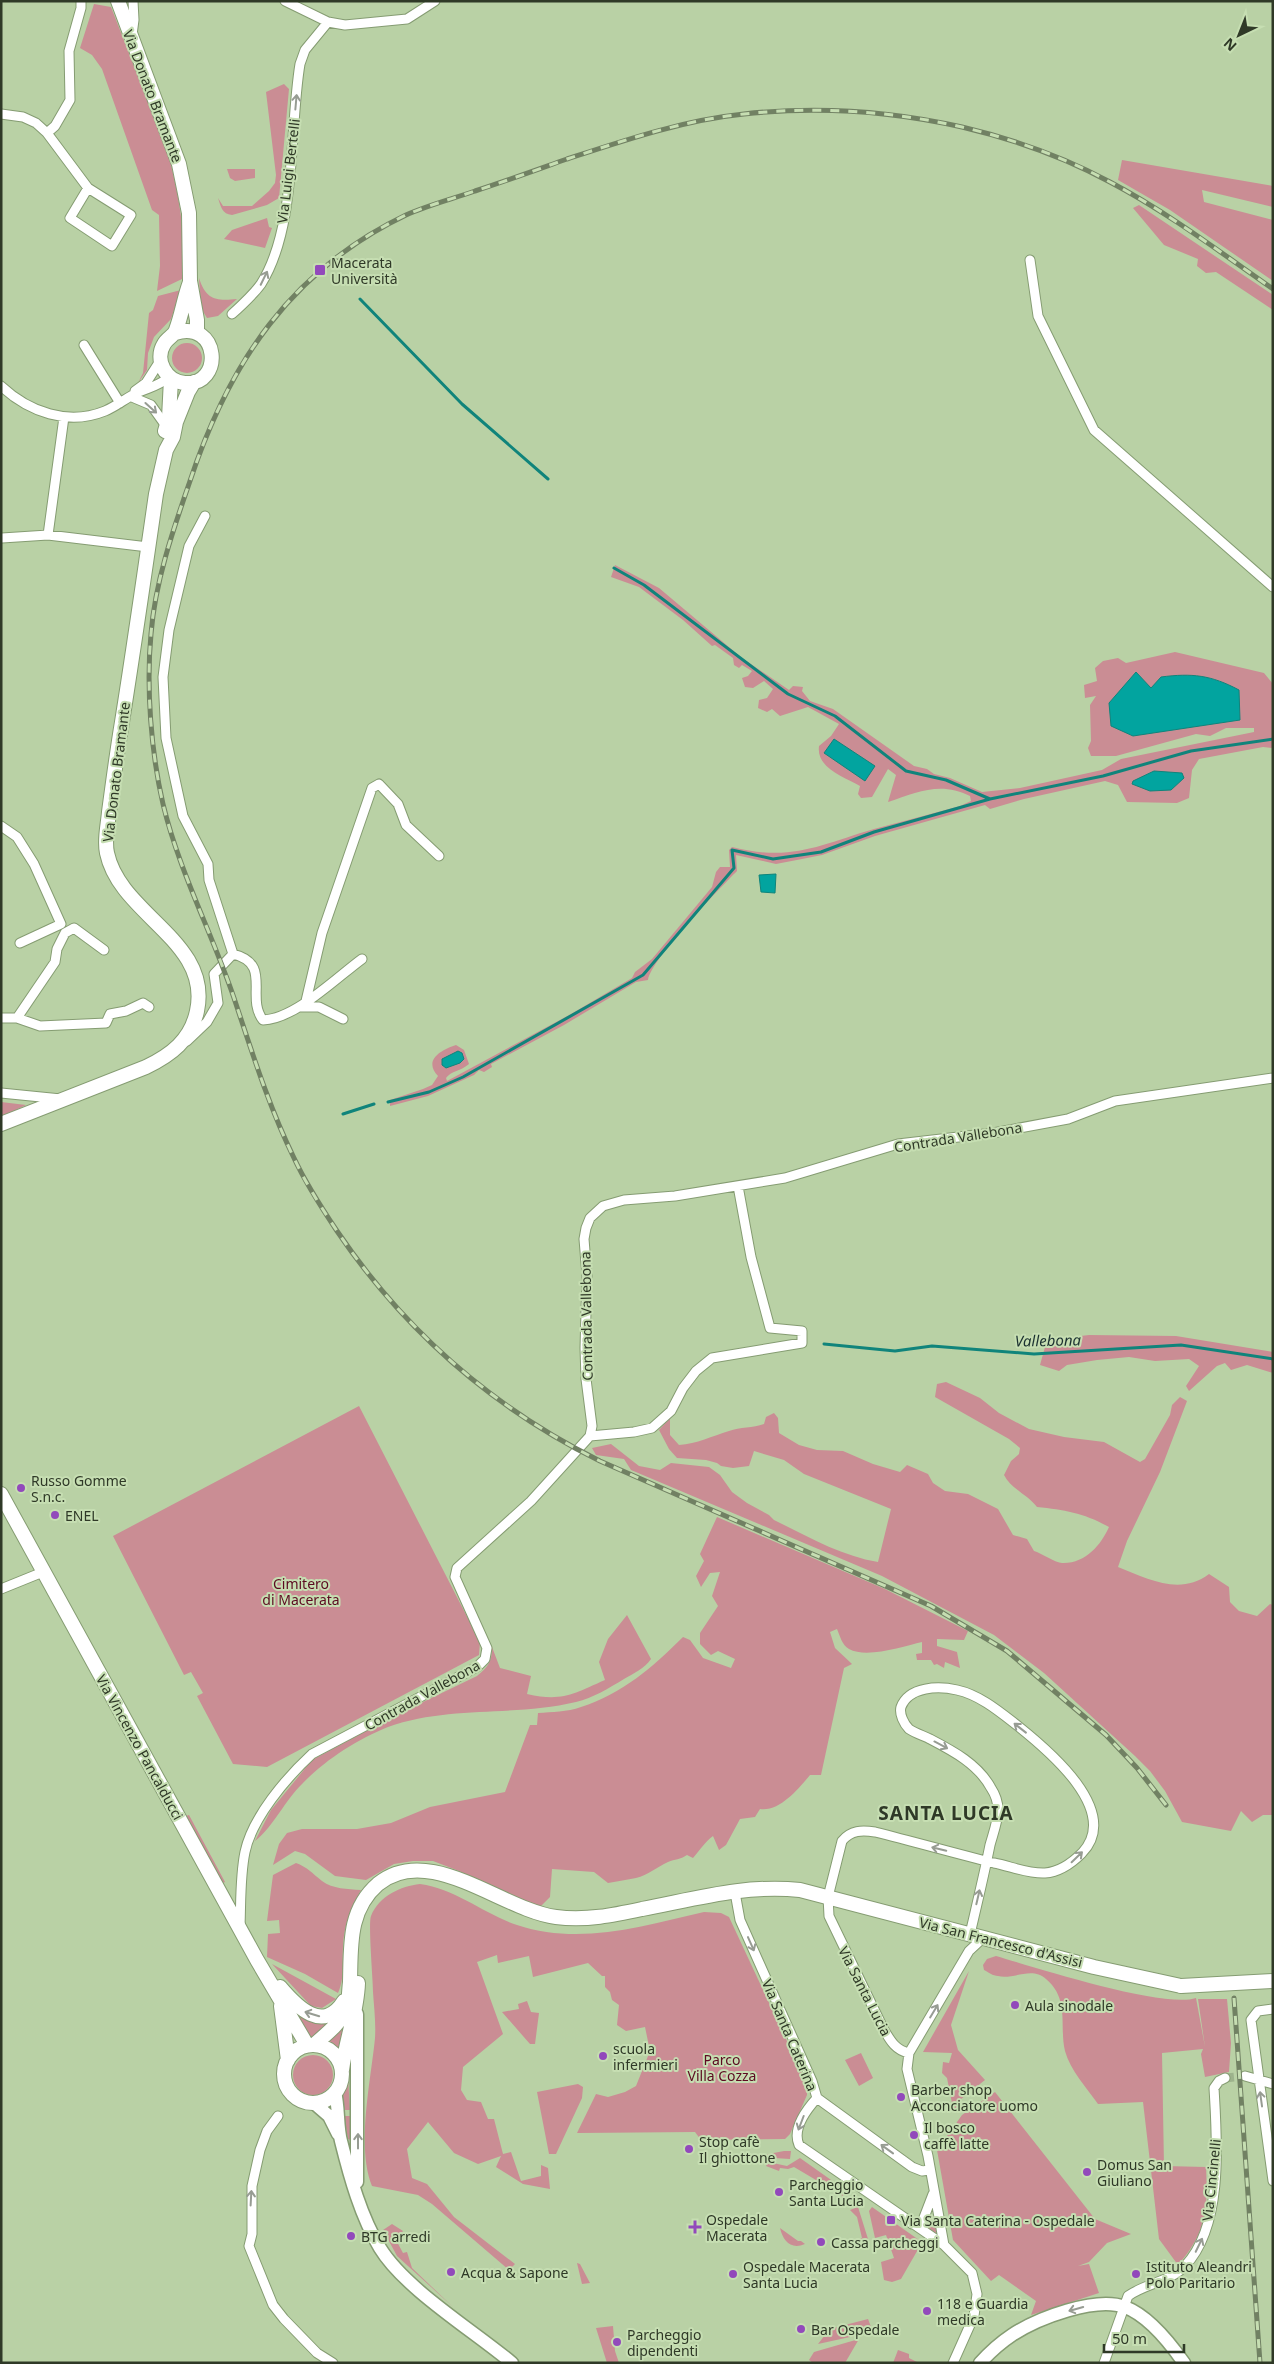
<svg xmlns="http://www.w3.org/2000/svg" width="1274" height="2364" font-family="'Noto Sans',sans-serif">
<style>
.green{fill:#ca8d94}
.water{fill:#02a49f;stroke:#10847b}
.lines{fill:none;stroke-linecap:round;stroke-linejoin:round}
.stream{stroke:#10847b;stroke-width:3}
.minor-tunnel{stroke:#9db38c;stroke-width:9;stroke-dasharray:9 4.5;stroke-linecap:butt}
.minor-casing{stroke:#859c72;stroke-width:11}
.secondary-casing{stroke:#859c72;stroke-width:15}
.primary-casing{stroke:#859c72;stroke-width:16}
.minor{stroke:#fff;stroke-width:9}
.secondary{stroke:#fff;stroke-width:12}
.primary{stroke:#fff;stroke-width:14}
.rail-casing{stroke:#718163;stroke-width:5}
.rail{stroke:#c6deb2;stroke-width:3;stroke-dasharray:9;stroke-linecap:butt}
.primary-bridge-casing{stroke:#859c72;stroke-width:16;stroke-linecap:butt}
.primary-bridge{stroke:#fff;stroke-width:14}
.oneway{stroke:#979c93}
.poi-dot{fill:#9249bb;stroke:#c6deb2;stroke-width:2}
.labels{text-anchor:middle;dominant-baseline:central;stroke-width:4;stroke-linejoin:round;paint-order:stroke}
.street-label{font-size:14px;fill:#2f3927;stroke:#c6deb2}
.poi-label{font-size:14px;fill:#2f3927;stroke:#c6deb2;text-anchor:start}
.park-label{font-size:14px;fill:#5c0a21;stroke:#c6deb2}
.water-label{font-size:15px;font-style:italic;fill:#1b3130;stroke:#c6deb2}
.district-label{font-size:19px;font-weight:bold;letter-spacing:1px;fill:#2f3927;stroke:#c6deb2}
</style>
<rect width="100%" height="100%" fill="#b9d1a5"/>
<path class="green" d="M94,4L111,7L169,156C179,197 187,237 182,279L157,291L160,266L159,215L152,210L102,69L92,55L80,48Z
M284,84L289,89L279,198L267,205L232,215C222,214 221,207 218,198L223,206H252L269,191L275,183L276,175L266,92Z
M1122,160L1273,186V207L1202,190L1204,202L1273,220V281L1170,210L1118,180Z
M227,169H255V178L235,181L230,178Z
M1139,205L1273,295V310L1216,272L1206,273L1197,266L1198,259L1164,245L1133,208Z
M267,218L269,227L272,228L265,248L224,239L232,230Z
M199,278C206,300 216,301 237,299L218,316L207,318L201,308Z
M181,290L171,319L154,337L148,353L147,370L138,383L143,373L149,313L153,310L158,296Z
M172 358a15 15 0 1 1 30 0a15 15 0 1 1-30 0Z
M615,565L659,588L742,658L789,690L793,686L803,687L802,691L810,701L833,709L914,766L927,769L934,774L950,778L982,792L1020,788L1102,770L1121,759L1254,732V728H1226L1210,736L1196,734L1116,756H1091L1088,748L1091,741L1090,705L1096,696L1085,698L1084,685L1097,681L1095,668L1103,661L1118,658L1126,663L1175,652L1264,673L1273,684V748L1263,747L1199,759L1192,770L1189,798L1177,803L1127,802L1118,785L1105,781L1024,799L990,809L985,805L875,836L822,855L802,859L776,864L736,855L737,871C718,890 652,958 648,980L636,982L564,1025L491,1064L492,1067L484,1072L479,1070L474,1075L428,1096L390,1106V1100L423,1089L432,1085L438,1076C423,1060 441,1050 456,1045L464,1050L469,1064C461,1071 451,1071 446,1078L447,1081L571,1014L632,978L635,972L652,959L712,887L716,872L720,867H730L729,850L732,847C792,862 819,845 874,829C903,821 932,814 960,806L971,801L970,796C941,781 917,792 888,802L896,775L888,769L872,797L861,798L858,794L860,786C844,777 816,768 819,746L831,736L839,724L808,707L780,716L772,709L767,712L758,708L759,700L767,698L773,689L764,681L753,688L745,687L742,678L748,676L752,671L742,665L739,668L734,665L733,658L715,645L712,646L683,620L639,587L611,577Z
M1,1102L26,1105L1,1117Z
M1089,1335L1176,1336L1273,1352V1373L1247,1365L1231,1370L1225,1363L1217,1366L1189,1391L1186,1386L1199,1366L1189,1359L1155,1361L1129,1357L1097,1360L1067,1365L1059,1371L1040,1365L1047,1340Z
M946,1382L980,1398L999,1413L1029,1429L1064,1437L1104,1442L1140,1462L1145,1459L1170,1415L1172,1405L1180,1397L1187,1401L1160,1472L1127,1541L1118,1567C1148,1579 1180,1596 1209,1574L1229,1587L1230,1602L1239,1611L1257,1616L1270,1604L1273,1605V1815H1263L1252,1822L1241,1811L1231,1831L1182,1822L1165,1791L1150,1771L1135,1756L1044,1673L994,1635L882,1576L631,1470L624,1459L596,1455L592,1448L611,1444L639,1466L660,1470L671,1463L709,1467L720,1475L732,1492L747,1503L769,1515L774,1520C807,1536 841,1556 878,1562L891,1509L804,1474L784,1460L754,1451L749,1466L733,1468L721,1466L717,1463L706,1460L677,1458L669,1449L659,1430L670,1418V1435L679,1445C697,1444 712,1436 729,1431C740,1427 753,1428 764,1424L766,1417L774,1413L778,1418L779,1433L799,1445L817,1450L843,1451L873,1464L900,1472L907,1465L928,1474L933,1483L945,1491L968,1494L998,1509L1013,1535L1027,1539L1034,1551C1041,1553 1056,1563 1062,1563C1085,1564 1101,1545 1109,1527C1084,1513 1065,1510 1037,1507C1027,1494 1011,1489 1004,1475L1011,1461L1019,1454L1020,1448L1009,1439L935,1397L937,1384Z
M359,1406L480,1642L479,1655L267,1767L233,1764L197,1696L203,1693L191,1672L184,1675L113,1536Z
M717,1517L885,1589L968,1631L964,1640L937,1639V1646L957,1652L960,1668L945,1662L944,1668L937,1664L934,1665L931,1660H917L916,1654L922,1653V1642C904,1646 867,1659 849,1649C842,1645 840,1636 837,1629L830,1632L835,1648L852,1664L844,1668L821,1775H810C799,1788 780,1812 760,1809L755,1817L740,1819L726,1845L719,1850L713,1836C705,1842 700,1850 693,1858L687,1855C680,1860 675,1859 668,1862C657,1867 648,1875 636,1878C627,1880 618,1881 608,1883L594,1872L552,1869L550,1897L541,1906L516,1899L459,1871L433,1861H413L394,1864L366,1880L335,1876L305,1854L295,1851L273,1865L279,1844L287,1833L302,1829H357L391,1823L430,1807L505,1792L530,1725H537L538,1713C552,1712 567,1712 581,1707C622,1694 653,1667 683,1637L690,1640L703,1658L731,1668L735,1659L718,1651L711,1655L700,1644V1633L718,1606L712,1596L720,1572L710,1573L701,1587L696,1576L704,1561L700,1554Z
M627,1615L651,1659C645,1668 633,1674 624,1679C609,1688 593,1698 576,1702C514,1717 449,1705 388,1727C358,1739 325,1760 303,1783C284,1801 275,1825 255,1841L271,1810L312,1760L394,1716L477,1676C488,1667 492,1662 492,1647L500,1668L531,1676L527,1694C562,1702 573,1694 605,1680L599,1662L608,1639Z
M189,1815L225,1882L221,1884L186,1816Z
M296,1863C307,1867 312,1873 322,1881C333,1889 347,1889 361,1890C351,1908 344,1925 343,1946C342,1963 345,1977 338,1993L305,1974L267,1957L268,1934L280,1933L279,1920L267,1921L273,1875Z
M420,1884C456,1889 484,1914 517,1925C580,1946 642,1926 704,1912L721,1913L729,1917L807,2084V2095L790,2134L785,2139L701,2140L695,2132L577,2133L596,2094L608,2097L625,2092L636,2086L650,2051L645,2027L626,2031L617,2025L619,2005L612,2000L610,1992L605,1987V1976H602L588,1963L533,1977L529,1956L498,1963L497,1955L477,1962L503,2034L463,2067L461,2090L467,2100L481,2102L488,2119H494L503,2154L511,2152L521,2181L541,2176V2165L548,2168L550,2189L523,2184L496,2167L501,2156L478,2164L454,2153L428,2122L407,2149L412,2178L427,2184L454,2217L515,2264L509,2270L432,2204L418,2195L372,2186C356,2147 371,2080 375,2038C376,2023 374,2007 373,1992C373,1980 368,1923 371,1916C379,1896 401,1886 420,1884Z
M996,1956C1034,1967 1164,2009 1196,1998L1205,2047L1198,1999H1227L1231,2043L1229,2072L1205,2077L1201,2054L1203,2049L1162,2053L1164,2166L1206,2167C1208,2209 1207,2232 1178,2265L1159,2239L1143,2102L1098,2104C1087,2088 1070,2070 1065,2051C1059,2026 1070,1999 1046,1979C1032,1966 1013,1980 998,1976C993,1976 988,1972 984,1970L983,1965L987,1959Z
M272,1964L336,1999L322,2008L311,2006Z
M969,1971L951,2025L958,2050L985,2080L956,2103L958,2111L954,2113L947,2078L942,2073L943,2062L949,2063L952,2053L923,2052Z
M527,2001L531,2012L539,2013L535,2044H530L502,2012L519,2009L518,2004Z
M295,2012L313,2019H334L314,2039L308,2035Z
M349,2012L338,2053L326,2043Z
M861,2053L873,2078L859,2086L845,2060Z
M293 2075a20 20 0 1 1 40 0a20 20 0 1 1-40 0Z
M348,2077L350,2110H343L342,2097Z
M578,2084L583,2087L582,2098L556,2154H549L537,2092Z
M995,2092L1095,2219L1131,2234L1107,2243L1089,2262L1078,2266L1089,2264L1099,2293L1031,2315L1036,2301L999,2275L991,2281L953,2240L937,2150L962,2115Z
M344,2116H350L351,2140L348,2139Z
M784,2151H791L790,2159L758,2157V2156Z
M800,2158L841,2187L843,2196L794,2167L788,2169L780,2168L779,2171L766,2166L768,2162L787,2166Z
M858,2207L868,2239L848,2244L862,2238L857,2217L850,2210Z
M872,2207L919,2240L920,2246L901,2279L892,2282L884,2280L881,2262L894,2258L886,2235L875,2238L869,2211Z
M934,2215V2216L937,2234L925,2226Z
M392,2224L403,2231L396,2240L403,2253L407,2252L412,2268L453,2307L397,2256L383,2230Z
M780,2228L798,2241H801L805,2244C791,2250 783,2241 780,2228Z
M577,2263L580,2264L590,2283L582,2284Z
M868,2319L873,2332L818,2344L825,2335L822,2331Z
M613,2326L615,2351L619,2363H607L596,2328Z
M859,2339L845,2363H813L809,2360L814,2352Z
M898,2350L909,2354V2358L919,2363H893Z"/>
<path class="water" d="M1136,672L1151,688L1161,677C1192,673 1211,675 1239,690L1240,720L1133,736L1111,726L1109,703Z
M834,739L875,766L865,781L824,753Z
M1154,771L1182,773L1184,778L1171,790L1150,791L1132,784L1133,781Z
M776,874L775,893L761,892L759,875Z
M458,1051L462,1053L464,1059L460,1063L446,1068L442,1065V1059Z"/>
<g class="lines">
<path class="stream" d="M360,299L462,404L548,479
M614,568L644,585L788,694L835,716L906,771L946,780L990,799L1103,776L1191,751L1273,739
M388,1102L429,1092L463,1077L643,975L734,868L732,850L773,859L821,852L874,832L990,799
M343,1114L374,1104
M824,1344L895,1351L932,1346L1034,1354L1181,1345L1273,1359"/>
<path class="minor-tunnel" d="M1225,2078L1245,2076"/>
<g class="minor-casing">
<path id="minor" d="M285,1L328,22L345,25L407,19L435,1
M132,35L134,20L133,1
M1,114L23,117L36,123L47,133L88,188L131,215L112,246L70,218L88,188
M47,133L55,126L70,100L69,51L81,8V1
M1030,260L1038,316L1094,430L1273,587
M232,314C242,305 253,295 261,284C297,227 289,130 300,64L305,50L328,22
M84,345L120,403
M1,386C29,412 68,426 105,411C117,406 127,397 139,392C150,387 159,386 169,377
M135,391L146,383L160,361
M132,397L151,405L166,426
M205,516L189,546L169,630L163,677L166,738L183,816L208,864L209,880L233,954
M48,535L64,417
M2,538L48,535L148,547
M1,826L17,837L34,864L61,924L20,943
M306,1001L322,933L372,788L379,784L398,804L406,825L439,856
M301,1007H319L343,1019
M1,1018H17L40,1026L106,1023L110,1014L126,1011L143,1003L149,1007
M17,1018L55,962L57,949L65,933L74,928L104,950
M187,1041L207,1022L218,1003L214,974L233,954C273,964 245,997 263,1020C295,1019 336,978 362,959
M1,1093L61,1099
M590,1436L634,1432L652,1428L671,1411L683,1388L696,1371L712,1358L802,1343V1331L770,1328L751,1257L738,1186
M1,1589L43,1572
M736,1898L740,1920L812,2081L817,2098C807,2109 792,2129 799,2145L944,2245L972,2273L977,2294L974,2316L953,2363
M240,1926C241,1902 240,1876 245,1852C252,1818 286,1778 312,1754L477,1667L485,1659L487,1648L455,1577L457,1568L531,1501L590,1436L592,1426L586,1379L585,1348L587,1276L584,1239L586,1228L590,1218L603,1206L624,1200L675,1196L785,1178L898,1144L993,1133L1068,1119L1115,1101L1273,1078
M1273,2009L1258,2011L1251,2020L1273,2181
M909,2053C895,2050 890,2040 883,2028L829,1916L828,1897L842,1841C851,1830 862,1830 875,1832C915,1842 954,1853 994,1863C1010,1866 1028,1874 1045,1873C1059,1872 1072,1863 1082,1853C1122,1811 1048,1750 1018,1726C1000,1712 980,1695 957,1690C939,1686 909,1686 901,1707C899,1714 904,1724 909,1729C915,1733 924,1736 930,1739C953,1751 978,1764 991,1788C995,1794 998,1803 998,1810C998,1821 993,1834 990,1845C984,1875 977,1904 970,1934
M1245,2076L1273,2084
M817,2098L912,2167L922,2171L929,2170
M278,2116L267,2131L260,2150L252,2186V2234L249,2246L273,2305L284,2319L317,2353L333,2363
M912,2224L923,2220L933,2194
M944,2245L928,2156L907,2069L909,2053L969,1951L984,1937
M1104,2363L1128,2296C1146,2283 1170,2282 1185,2266C1224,2225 1217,2140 1214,2088L1219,2081L1225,2078"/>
</g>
<g class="secondary-casing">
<path id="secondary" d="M335,2092C339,2108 337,2126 341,2141C350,2177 361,2217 380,2248C405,2289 474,2331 512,2363
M314,2103L329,2116L338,2134
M357,2182V2014
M980,2363C990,2352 1000,2343 1012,2335C1038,2318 1096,2296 1125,2307C1149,2316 1170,2343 1184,2363"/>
</g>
<g class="primary-casing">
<path id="primary" d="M118,1L179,164L189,213L190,281L197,320V333
M175,333C220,319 224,386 185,383C166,382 154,360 164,344C167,338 174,336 176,330C182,314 184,298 190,282
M165,431L169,418L171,379
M1,1124L146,1067C171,1055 191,1040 197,1011C212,941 120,915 107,853C104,840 108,825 109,812C113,782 117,752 122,722C134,647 145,570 156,494L166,450L173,437L176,422L188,392L194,382
M1,1494L257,1960L307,2045
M280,1987C297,2007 323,2034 344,2001
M281,2006L288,2060
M314,2045C325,2035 341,2023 347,2008C349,2001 349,1990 350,1982C351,1946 348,1910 378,1884C429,1842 502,1910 556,1917C586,1921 614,1915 642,1909C695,1899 746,1884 800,1890L1094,1967L1181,1986
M284 2074a29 29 0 1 1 58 0a29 29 0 1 1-58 0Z
M342,2070C346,2040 357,2013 358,1983"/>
</g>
<use href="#minor" class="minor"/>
<use href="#secondary" class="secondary"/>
<use href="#primary" class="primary"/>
<g class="rail-casing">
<path id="rail" d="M1166,1805L1137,1768L1106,1735L1007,1651L931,1606L600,1461C493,1408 404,1330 337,1231C321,1207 306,1184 294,1158C269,1107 252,1052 234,998C212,933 179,871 163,804C151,752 146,687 151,634C155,582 173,530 190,481C229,363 291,270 406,215C428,205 452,199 475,191C506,181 536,170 567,159C625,140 684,120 744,114C817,106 891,111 962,127C1013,139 1064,157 1110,182C1167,212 1220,252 1273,289
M1234,1998L1260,2363"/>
</g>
<use href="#rail" class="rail"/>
<g class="primary-bridge-casing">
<path id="primary-bridge" d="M1181,1986L1273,1981"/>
</g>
<use href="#primary-bridge" class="primary-bridge"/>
</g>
<defs><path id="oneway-shaft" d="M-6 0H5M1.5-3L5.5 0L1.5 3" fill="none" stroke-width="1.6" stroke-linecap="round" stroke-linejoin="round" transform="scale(1.25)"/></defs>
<g class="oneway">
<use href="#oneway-shaft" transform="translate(296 102) rotate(-85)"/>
<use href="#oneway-shaft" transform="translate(264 278) rotate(-64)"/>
<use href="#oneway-shaft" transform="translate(151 408) rotate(42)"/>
<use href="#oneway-shaft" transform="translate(1020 1728) rotate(-142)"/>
<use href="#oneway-shaft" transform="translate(941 1745) rotate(28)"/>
<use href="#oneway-shaft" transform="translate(939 1849) rotate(-166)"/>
<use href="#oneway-shaft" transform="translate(1077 1857) rotate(-44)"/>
<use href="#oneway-shaft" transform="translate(978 1897) rotate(-77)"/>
<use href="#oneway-shaft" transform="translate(751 1944) rotate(66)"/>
<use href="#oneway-shaft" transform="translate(934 2011) rotate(-59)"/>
<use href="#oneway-shaft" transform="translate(312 2014) rotate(-163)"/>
<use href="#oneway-shaft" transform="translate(1261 2099) rotate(-98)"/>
<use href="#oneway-shaft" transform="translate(801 2123) rotate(111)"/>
<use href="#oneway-shaft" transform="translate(358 2141) rotate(-90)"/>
<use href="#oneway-shaft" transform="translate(887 2149) rotate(-144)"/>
<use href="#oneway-shaft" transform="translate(251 2198) rotate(-87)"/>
<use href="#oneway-shaft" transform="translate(1199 2245) rotate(-64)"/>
<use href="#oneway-shaft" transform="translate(1076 2309) rotate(164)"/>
</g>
<g class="poi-dot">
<rect x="314" y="264" width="12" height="12" rx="2.5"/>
<circle cx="21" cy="1488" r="5"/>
<circle cx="55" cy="1515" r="5"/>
<circle cx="1015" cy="2005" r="5"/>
<circle cx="603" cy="2056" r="5"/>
<circle cx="901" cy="2097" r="5"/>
<circle cx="914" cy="2135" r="5"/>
<circle cx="689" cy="2149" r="5"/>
<circle cx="1087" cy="2172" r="5"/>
<circle cx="779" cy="2192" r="5"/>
<rect x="886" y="2215" width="10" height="10" rx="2.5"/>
<path d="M692.5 2219.5h5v5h5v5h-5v5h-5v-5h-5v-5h5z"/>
<circle cx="351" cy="2236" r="5"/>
<circle cx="821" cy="2242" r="5"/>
<circle cx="451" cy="2272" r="5"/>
<circle cx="733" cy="2274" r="5"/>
<circle cx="1136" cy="2274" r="5"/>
<circle cx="927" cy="2311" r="5"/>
<circle cx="801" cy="2329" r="5"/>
<circle cx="617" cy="2342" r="5"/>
</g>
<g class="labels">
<g class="street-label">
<text transform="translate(153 96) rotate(69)">Via Donato Bramante</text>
<text transform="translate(288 171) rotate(-83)">Via Luigi Bertelli</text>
<text transform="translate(116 772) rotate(-83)">Via Donato Bramante</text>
<text transform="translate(958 1137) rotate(-9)">Contrada Vallebona</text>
<text transform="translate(586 1316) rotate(-91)">Contrada Vallebona</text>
<text transform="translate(422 1695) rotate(-29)">Contrada Vallebona</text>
<text transform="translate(140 1747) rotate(61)">Via Vincenzo Pancalducci</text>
<text transform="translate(1001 1942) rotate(14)">Via San Francesco d'Assisi</text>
<text transform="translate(865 1991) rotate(63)">Via Santa Lucia</text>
<text transform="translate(790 2035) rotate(67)">Via Santa Caterina</text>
<text transform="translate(1211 2180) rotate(-84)">Via Cincinelli</text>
</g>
<g class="poi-label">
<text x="331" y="262">Macerata<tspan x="331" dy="16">Università</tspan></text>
<text x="31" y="1480">Russo Gomme<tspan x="31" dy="16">S.n.c.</tspan></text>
<text x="65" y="1515">ENEL</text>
<text x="1025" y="2005">Aula sinodale</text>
<text x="613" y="2048">scuola<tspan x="613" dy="16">infermieri</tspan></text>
<text x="911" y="2089">Barber shop<tspan x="911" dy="16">Acconciatore uomo</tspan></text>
<text x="924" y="2127">Il bosco<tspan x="924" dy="16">caffè latte</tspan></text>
<text x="699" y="2141">Stop cafè<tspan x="699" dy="16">Il ghiottone</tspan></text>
<text x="1097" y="2164">Domus San<tspan x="1097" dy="16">Giuliano</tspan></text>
<text x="789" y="2184">Parcheggio<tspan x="789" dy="16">Santa Lucia</tspan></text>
<text x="706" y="2219">Ospedale<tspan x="706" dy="16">Macerata</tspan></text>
<text x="901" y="2220">Via Santa Caterina - Ospedale</text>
<text x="361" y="2236">BTG arredi</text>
<text x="831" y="2242">Cassa parcheggi</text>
<text x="743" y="2266">Ospedale Macerata<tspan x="743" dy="16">Santa Lucia</tspan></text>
<text x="1146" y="2266">Istituto Aleandri<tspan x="1146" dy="16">Polo Paritario</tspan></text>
<text x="461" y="2272">Acqua &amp; Sapone</text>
<text x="937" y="2303">118 e Guardia<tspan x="937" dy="16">medica</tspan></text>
<text x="811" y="2329">Bar Ospedale</text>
<text x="627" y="2334">Parcheggio<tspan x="627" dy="16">dipendenti</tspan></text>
</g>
<g class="park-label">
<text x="301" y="1583">Cimitero<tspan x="301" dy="16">di Macerata</tspan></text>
<text x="722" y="2059">Parco<tspan x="722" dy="16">Villa Cozza</tspan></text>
</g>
<g class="water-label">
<text transform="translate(1048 1340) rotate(-1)">Vallebona</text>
</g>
<g class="district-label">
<text x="946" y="1813">SANTA LUCIA</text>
</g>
</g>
<rect width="1274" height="2364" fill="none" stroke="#2f3927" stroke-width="5"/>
<g transform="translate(1239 35) rotate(223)" stroke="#c6deb2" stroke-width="4" paint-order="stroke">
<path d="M0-4L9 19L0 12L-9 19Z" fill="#2f3927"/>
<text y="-8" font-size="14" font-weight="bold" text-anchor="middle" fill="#2f3927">N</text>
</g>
<path d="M1104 2344v8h80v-8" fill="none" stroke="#2f3927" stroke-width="2.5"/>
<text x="1112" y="2344" font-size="15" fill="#2f3927" stroke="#c6deb2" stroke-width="4" paint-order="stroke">50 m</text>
</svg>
